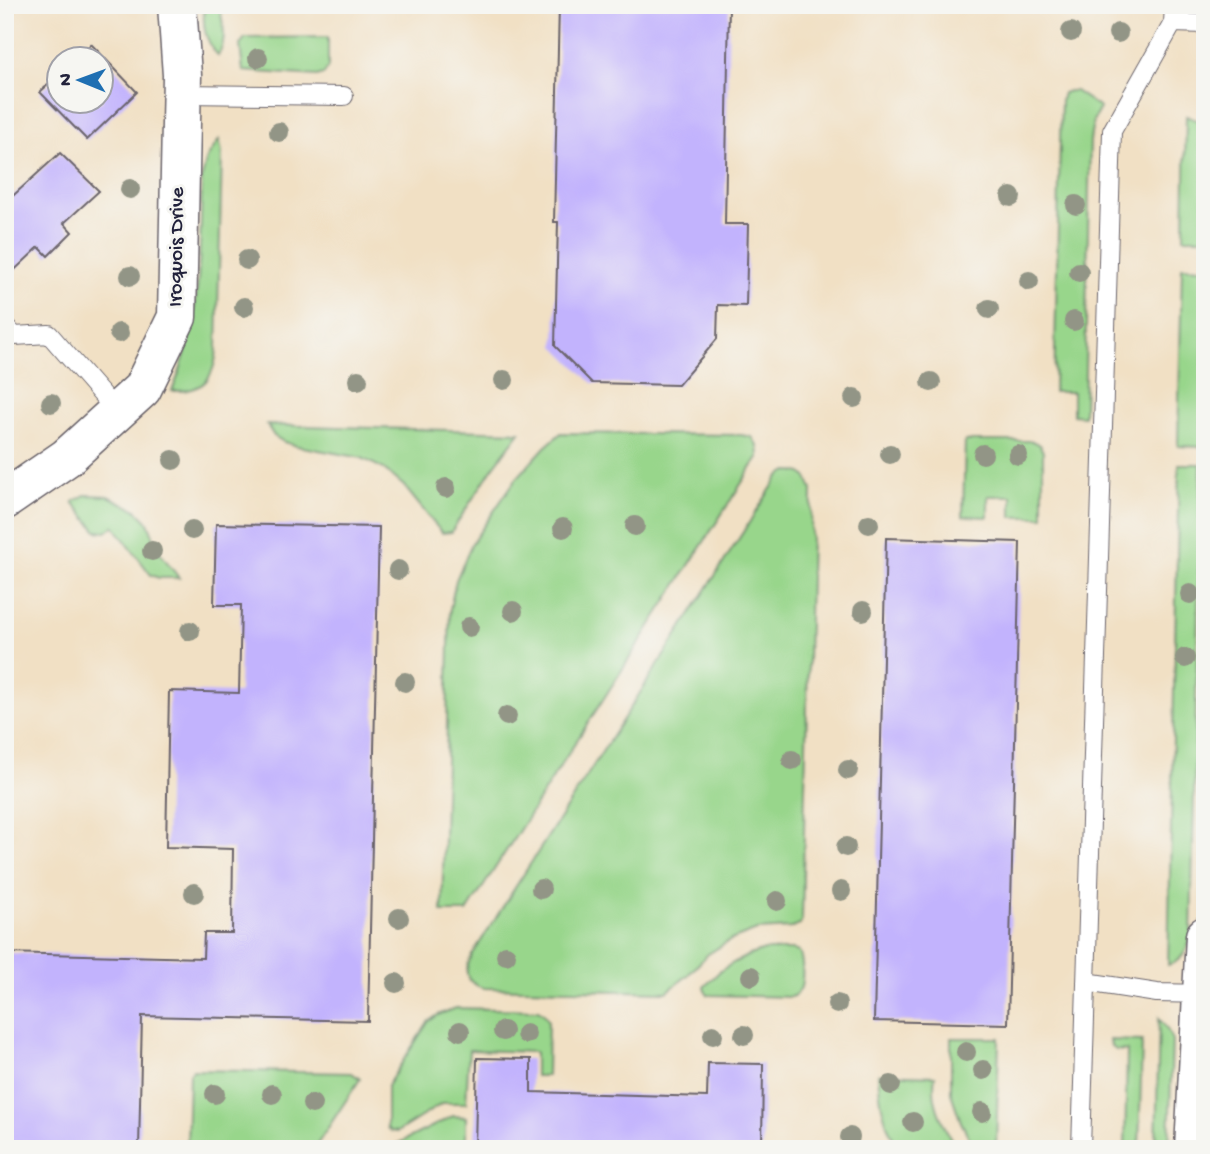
<svg xmlns="http://www.w3.org/2000/svg" width="1210" height="1154" font-family="'Gochi Hand',sans-serif">
<style>
.green{fill:#98d68b;stroke:#5d7c63;stroke-width:2}
.building{fill:#c2b3fd}
.lines{fill:none;stroke-linecap:round;stroke-linejoin:round}
.service-casing{stroke:#6a646b;stroke-width:20}
.tertiary-casing{stroke:#6a646b;stroke-width:41}
.service{stroke:#fff;stroke-width:18}
.tertiary{stroke:#fff;stroke-width:38}
.tree{fill:#929586}
.labels{text-anchor:middle;dominant-baseline:central;stroke-width:6;stroke-linejoin:round;paint-order:stroke}
.street-label{font-size:21px;fill:#22223b;stroke:#f6f6f2}
</style>
<rect width="100%" height="100%" fill="#f6f6f2"/>
<filter id="ink" filterUnits="userSpaceOnUse"><feTurbulence type="fractalNoise" baseFrequency=".0143" numOctaves="2"/><feDisplacementMap in="SourceGraphic" scale="14" xChannelSelector="R" yChannelSelector="G"/><feConvolveMatrix kernelMatrix="1 2 1 2 8 2 1 2 1" color-interpolation-filters="sRGB"/></filter>
<filter id="wash" filterUnits="userSpaceOnUse"><feTurbulence type="fractalNoise" baseFrequency=".00686" numOctaves="4" result="noise"/><feDisplacementMap in="SourceGraphic" scale="28" xChannelSelector="R" yChannelSelector="G"/><feGaussianBlur stdDeviation="1.57" result="paint"/><feColorMatrix in="noise" values="0 0 0 0 0 0 0 0 0 0 0 0 0 0 0 0 0 1.4 0 .05"/><feComposite in="paint" operator="in"/></filter>
<g filter="url(#wash)">
<rect width="100%" height="100%" fill="#f1e0c4"/>
<path class="green" d="M204,5H219C223,24 228,39 218,56C204,38 203,28 204,5Z
M328,37V67L324,74L317,76L243,71L240,45L245,38Z
M1069,91H1075L1100,108L1093,121L1090,141L1084,416L1073,415V392H1054L1061,100L1063,93Z
M1186,116L1199,121L1205,128V238H1184Z
M219,140L222,152L217,349C214,380 203,392 172,391C202,322 200,250 202,177L207,158Z
M1182,267L1205,268L1202,447L1178,446Z
M267,425L520,432L492,469L451,532L442,533L404,486L384,469L362,458L297,446L284,442L274,436Z
M561,433L741,435L752,437L758,446L759,456L467,912H442L450,609L456,580L472,543L516,479L545,447Z
M965,441H1032L1040,445L1043,452V517H1012V496H988V517L963,516Z
M1179,464H1201L1191,938C1187,951 1182,961 1168,965Z
M788,471C805,471 807,475 812,490L802,919L800,925L792,928L757,930L731,940L708,954L688,975L667,992L483,988C464,982 464,971 472,955L779,476Z
M85,495L108,496L135,509L148,522L159,551L179,578H159L151,575L114,526L106,532L97,531L73,502Z
M765,950H793L799,952C803,958 804,985 799,991C797,995 794,996 790,997L708,995L705,991L704,987L720,971L733,963L749,955Z
M456,1008L538,1010L543,1013L548,1020L547,1076H535V1052L469,1050L466,1103H443L397,1132L391,1131L387,1128V1086L428,1022L438,1015Z
M1159,1018L1168,1031L1172,1040L1169,1149H1156Z
M951,1038H999L996,1149H975L961,1122L951,1093Z
M1110,1040L1142,1041L1139,1149H1125L1127,1051L1116,1050L1111,1046Z
M193,1070L352,1073L360,1079L314,1149H187L189,1075Z
M878,1074L935,1076C930,1103 944,1125 956,1149H899C883,1123 880,1103 878,1074Z
M453,1116L466,1117V1149H387Z"/>
<g id="blocks">
<path class="building" d="M559,5H729L725,224H748L746,306L718,305L717,339L678,385L592,383L555,346L558,222H554Z
M91,44L137,92L87,140L40,92L60,74V102H102V60H75Z
M60,153L99,191L64,223L72,232L48,256L39,247L5,279V203Z
M216,524L379,527L368,1021L142,1016L139,1149H5V953L203,958L204,933H232L233,849L166,847L169,691L239,693L241,605H214Z
M886,538L1020,542L1008,1024L874,1021Z
M477,1058L531,1059V1092L707,1097L708,1063L763,1064L762,1149H475Z"/>
</g>
</g>
<g filter="url(#ink)">
<use href="#blocks" fill-opacity="0" stroke="#6a646b" stroke-width="2"/>
<g class="lines">
<g class="service-casing">
<path id="service" d="M1173,23L1205,24
M182,94L344,96
M5,325L14,336L49,334L117,412
M1086,982L1157,993L1205,994
M1081,1149L1112,131L1173,23L1174,5"/>
</g>
<g class="tertiary-casing">
<path id="tertiary" d="M5,500L66,458L142,389L177,317L182,75L177,5
M1194,1149L1205,936"/>
</g>
<use href="#service" class="service"/>
<use href="#tertiary" class="tertiary"/>
</g>
<g class="tree">
<circle cx="1071" cy="32" r="10"/>
<circle cx="1118" cy="33" r="10"/>
<circle cx="258" cy="58" r="10"/>
<circle cx="279" cy="132" r="10"/>
<circle cx="130" cy="189" r="10"/>
<circle cx="1011" cy="197" r="10"/>
<circle cx="1076" cy="205" r="10"/>
<circle cx="247" cy="260" r="10"/>
<circle cx="1079" cy="272" r="10"/>
<circle cx="130" cy="276" r="10"/>
<circle cx="1029" cy="281" r="10"/>
<circle cx="244" cy="307" r="10"/>
<circle cx="989" cy="309" r="10"/>
<circle cx="1074" cy="321" r="10"/>
<circle cx="119" cy="333" r="10"/>
<circle cx="358" cy="380" r="10"/>
<circle cx="504" cy="380" r="10"/>
<circle cx="931" cy="382" r="10"/>
<circle cx="854" cy="398" r="10"/>
<circle cx="51" cy="403" r="10"/>
<circle cx="890" cy="454" r="10"/>
<circle cx="983" cy="454" r="10"/>
<circle cx="1018" cy="455" r="10"/>
<circle cx="173" cy="460" r="10"/>
<circle cx="446" cy="488" r="10"/>
<circle cx="869" cy="524" r="10"/>
<circle cx="635" cy="526" r="10"/>
<circle cx="563" cy="528" r="10"/>
<circle cx="192" cy="530" r="10"/>
<circle cx="152" cy="551" r="10"/>
<circle cx="398" cy="570" r="10"/>
<circle cx="1190" cy="594" r="10"/>
<circle cx="513" cy="611" r="10"/>
<circle cx="863" cy="611" r="10"/>
<circle cx="469" cy="627" r="10"/>
<circle cx="190" cy="631" r="10"/>
<circle cx="1185" cy="658" r="10"/>
<circle cx="405" cy="682" r="10"/>
<circle cx="507" cy="716" r="10"/>
<circle cx="792" cy="760" r="10"/>
<circle cx="848" cy="770" r="10"/>
<circle cx="846" cy="847" r="10"/>
<circle cx="541" cy="889" r="10"/>
<circle cx="841" cy="891" r="10"/>
<circle cx="194" cy="893" r="10"/>
<circle cx="777" cy="901" r="10"/>
<circle cx="399" cy="918" r="10"/>
<circle cx="506" cy="955" r="10"/>
<circle cx="751" cy="976" r="10"/>
<circle cx="396" cy="983" r="10"/>
<circle cx="837" cy="1004" r="10"/>
<circle cx="460" cy="1031" r="10"/>
<circle cx="503" cy="1031" r="10"/>
<circle cx="526" cy="1034" r="10"/>
<circle cx="713" cy="1035" r="10"/>
<circle cx="744" cy="1035" r="10"/>
<circle cx="966" cy="1052" r="10"/>
<circle cx="983" cy="1070" r="10"/>
<circle cx="891" cy="1085" r="10"/>
<circle cx="215" cy="1094" r="10"/>
<circle cx="272" cy="1094" r="10"/>
<circle cx="312" cy="1104" r="10"/>
<circle cx="982" cy="1112" r="10"/>
<circle cx="913" cy="1122" r="10"/>
<circle cx="850" cy="1137" r="10"/>
</g>
</g>
<g class="labels">
<g class="street-label">
<text transform="translate(178 247) rotate(-89)">Iroquois Drive</text>
</g>
</g>
<rect width="1210" height="1154" fill="none" stroke="#f6f6f2" stroke-width="28"/>
<g transform="translate(80 80) rotate(271)"><circle r="33" fill="#f6f6f2" stroke="#a1a1a9" stroke-width="2"/>
<path d="M0-5L12 26L0 18L-12 26Z" fill="#1f6fb2"/>
<text y="-10" font-size="19" font-weight="bold" text-anchor="middle" fill="#22223b">N</text>
</g>
</svg>
